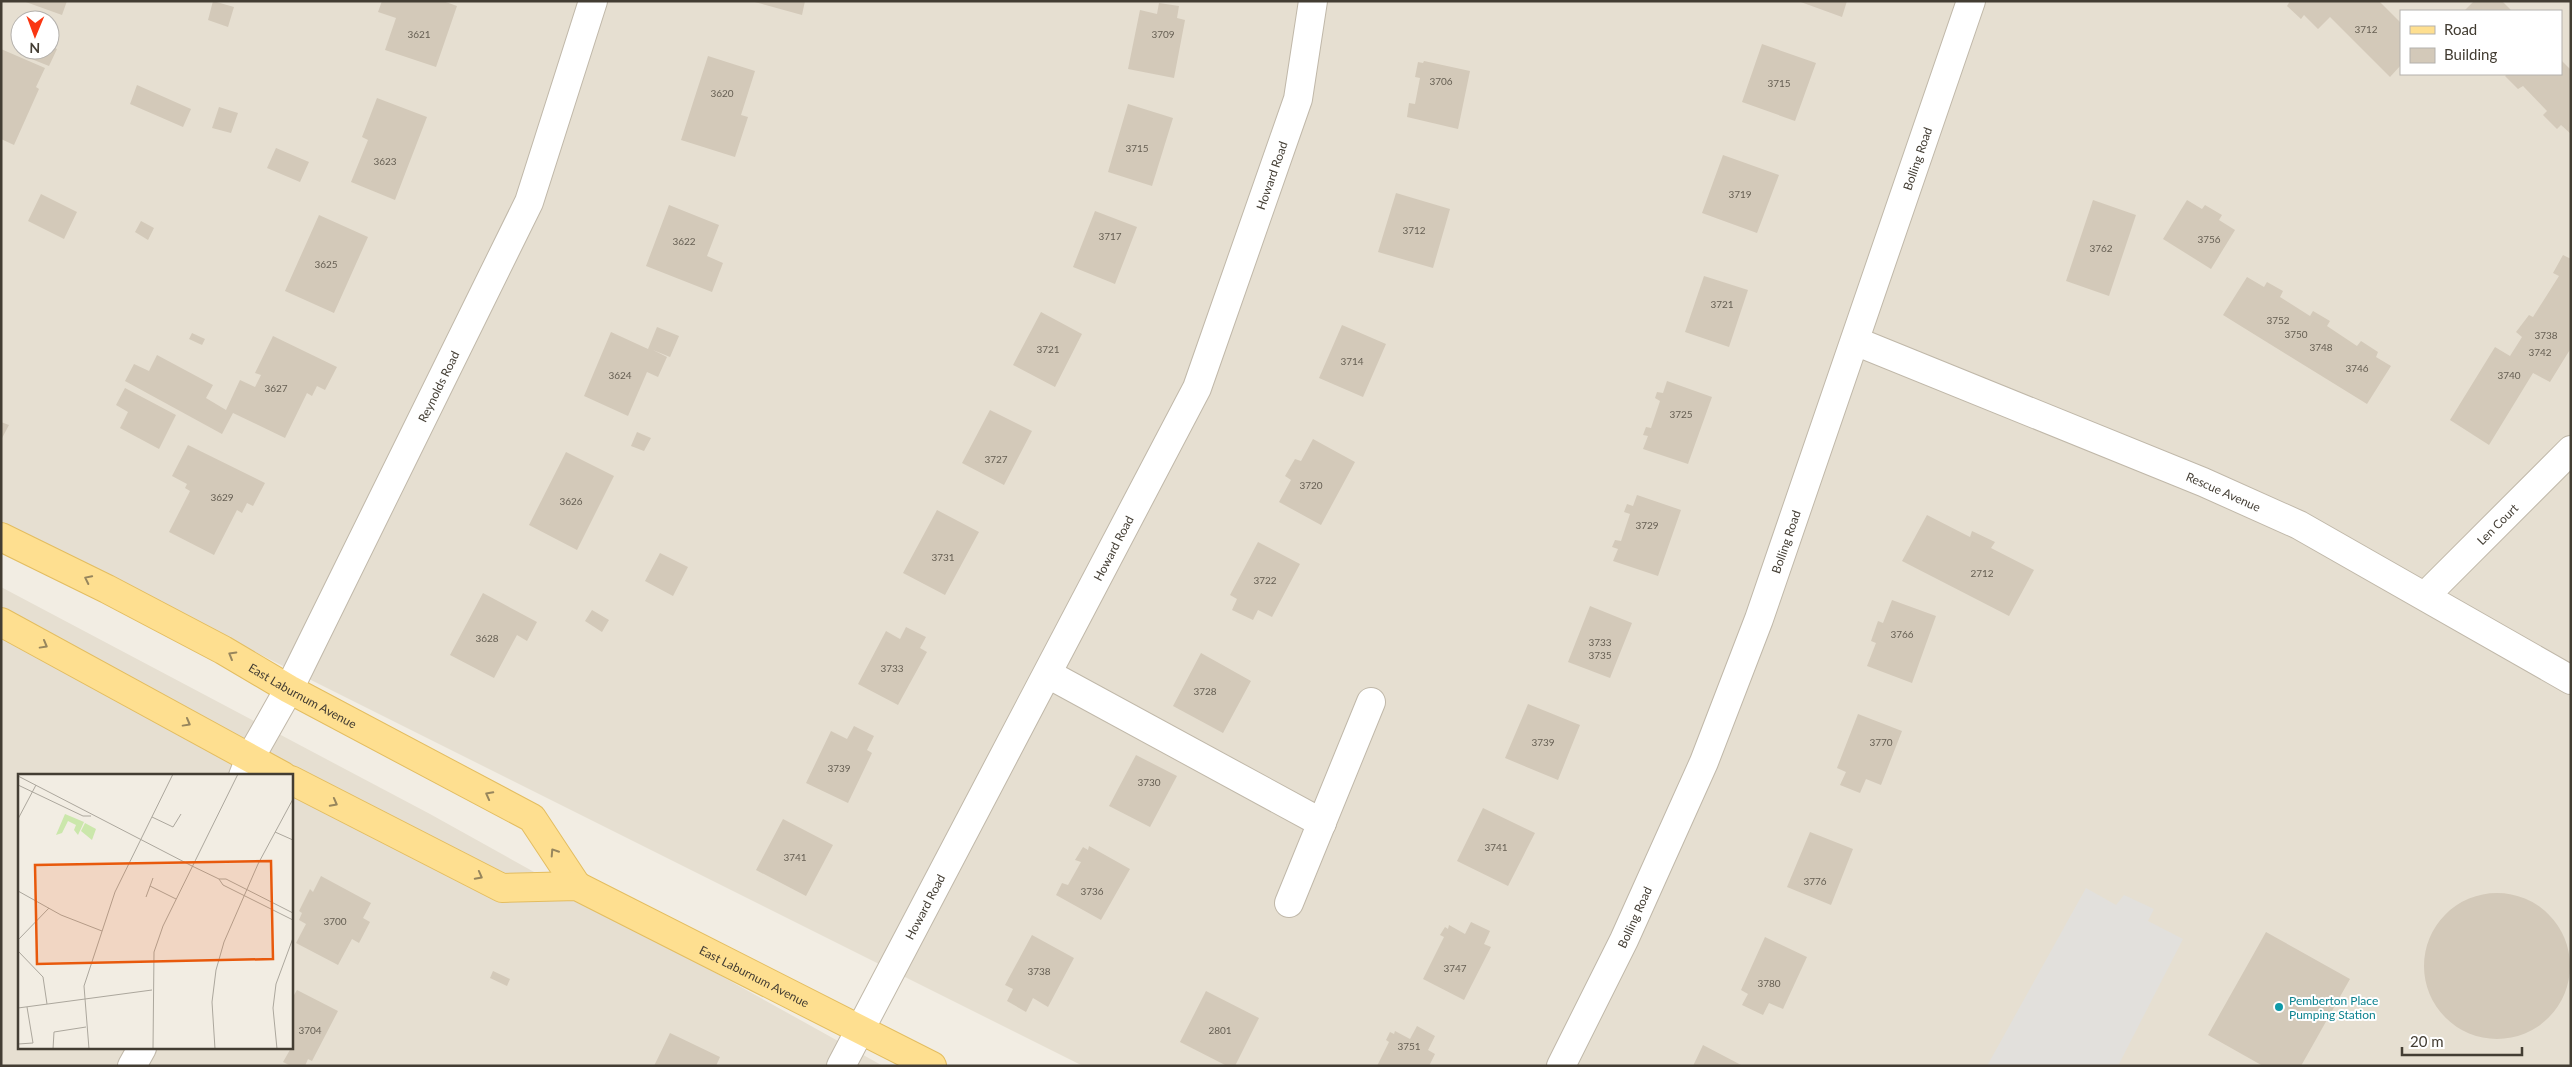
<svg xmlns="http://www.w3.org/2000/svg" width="2572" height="1067" font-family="Lato,sans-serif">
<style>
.residential{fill:#e6dfd1;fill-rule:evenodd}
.parking{fill:#e2e0dc}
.building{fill:#d3c9b9}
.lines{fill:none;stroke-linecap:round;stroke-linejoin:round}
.minor-casing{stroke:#c0b8a9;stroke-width:30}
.major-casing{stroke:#e3bd60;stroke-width:30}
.minor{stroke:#fff;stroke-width:28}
.major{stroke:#fedf90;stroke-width:28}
.oneway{stroke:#97865d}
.culture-dot{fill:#0f9aa8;stroke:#fff;stroke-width:2}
.labels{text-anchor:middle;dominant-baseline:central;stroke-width:4;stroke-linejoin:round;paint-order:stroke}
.number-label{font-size:10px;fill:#676054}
.street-label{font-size:12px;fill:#433d33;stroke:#fff}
.culture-label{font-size:12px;fill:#0d838f;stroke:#fff;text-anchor:start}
.inset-road{fill:none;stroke:#aca79d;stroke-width:1}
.view{fill:#e8590c;fill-opacity:0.15;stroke:#e8590c;stroke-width:2.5}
.inset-edge{fill:none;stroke:#433d33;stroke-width:2.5}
</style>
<rect width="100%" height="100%" fill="#f2ede3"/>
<path class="residential" d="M1,1H2571V1066H1083L1,525ZM2401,11H2561V74H2401ZM20,20H50V50H20Z
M1,587L430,814L883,1066H1ZM19,776H291V1048H19Z"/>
<path class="parking" d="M2086,888L2116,905L2124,895L2154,909L2148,921L2183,939L2118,1066H1987Z"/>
<path class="building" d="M23,1H67L62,15Z
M213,1L234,7L228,27L208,20Z
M382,1H443L457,6L436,67L385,50L396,18L378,12Z
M751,1H805L802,15Z
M1798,1H1847L1842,17Z
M2290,1H2379L2401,23V65L2390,77L2330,17L2318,29L2304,15L2301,19L2287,6Z
M2474,1H2502L2512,11H2464Z
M1159,3L1179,6L1177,18L1185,20L1174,78L1128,69L1140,10L1157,14Z
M1762,44L1816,63L1795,121L1742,102Z
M50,46L57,49L49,66L29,58L33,50H50Z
M1,49L45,68L36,87L39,89L14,145L1,139Z
M708,56L755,71L741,115L748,117L735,157L681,140Z
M2561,60L2571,70V134L2561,125L2557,129L2543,115L2547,111L2523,86L2518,89L2505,76L2507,74H2561Z
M1424,61L1470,71L1458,129L1407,117L1409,103L1415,104L1420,78L1415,77L1418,62L1423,63Z
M137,85L191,109L183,127L130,104Z
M377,98L427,117L395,200L351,182L368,140L362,137Z
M1128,104L1173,118L1152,186L1108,172Z
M219,107L238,113L231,133L212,128Z
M276,148L309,162L300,182L267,168Z
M1723,155L1779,175L1757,233L1702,213Z
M1396,193L1450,209L1433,268L1378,252Z
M41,194L77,212L64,239L28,221Z
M2093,200L2136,215L2109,296L2066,281Z
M2187,200L2202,209L2205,205L2222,215L2219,220L2235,230L2211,269L2163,239Z
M669,205L719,225L707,256L723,263L712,292L646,266Z
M1095,211L1137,227L1115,284L1073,267Z
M319,215L368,237L334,313L285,291Z
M141,221L154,228L148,240L135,232Z
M2563,255L2571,259V348L2550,382L2533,373L2489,445L2450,420L2495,347L2510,356L2522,337L2516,332L2529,315L2533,317L2559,276L2553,273Z
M1704,276L1748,290L1729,347L1685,332Z
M2247,277L2264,287L2267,282L2283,291L2280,297L2310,316L2313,311L2330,321L2327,326L2357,346L2361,341L2378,352L2376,357L2391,366L2367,404L2223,315Z
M1041,312L1082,334L1055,387L1013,365Z
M1342,325L1386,344L1363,397L1319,378Z
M657,327L679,336L670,357L653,350L667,357L658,377L647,372L628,416L584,396L611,332L648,349Z
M192,333L205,339L202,345L189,339Z
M273,336L337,367L325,390L317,386L312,396L307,393L285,438L233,413L222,434L125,381L134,364L149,371L157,355L213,385L206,398L226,410L240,380L255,387L261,375L255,373Z
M1667,381L1712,397L1688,464L1643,449L1648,436L1643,435L1646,427L1651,428L1660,401L1655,398L1657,392L1663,393Z
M125,388L176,415L159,449L120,428L128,412L116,405Z
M990,410L1032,431L1004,485L962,463Z
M1,422L9,425L1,440Z
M637,432L651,438L644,451L631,446Z
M1313,439L1355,462L1321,525L1279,502L1291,480L1285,476L1295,459L1301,461Z
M188,445L265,483L253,506L247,503L242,513L237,510L214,555L169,532L190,491L185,488L187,484L172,476Z
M566,452L614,476L577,550L529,525Z
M1637,495L1681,510L1658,576L1613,561L1618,549L1612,547L1615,540L1621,541L1630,514L1624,512L1627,504L1633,506Z
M937,510L979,532L945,595L903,573Z
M1927,515L1970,537L1972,531L1995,542L1991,548L2034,570L2009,616L1902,561Z
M1258,542L1300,564L1272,617L1258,610L1253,620L1232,610L1237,599L1230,595Z
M660,553L688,567L673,596L645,581Z
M483,593L537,622L527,641L517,635L494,678L450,655Z
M1892,600L1936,616L1912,683L1867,666L1876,643L1871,641L1878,621L1883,623Z
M1590,606L1632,623L1610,678L1568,662Z
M592,610L609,620L602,632L585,621Z
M906,627L926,637L920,648L927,652L898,705L858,684L886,631L900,639Z
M1201,653L1251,681L1223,733L1173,706Z
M1528,704L1580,725L1558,780L1505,758Z
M1858,714L1902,731L1881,785L1866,779L1860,793L1840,785L1846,772L1837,768Z
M854,726L874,736L867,750L872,753L848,803L806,783L831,731L847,739Z
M1136,755L1177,776L1150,827L1109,806Z
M1483,808L1535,833L1508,886L1457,861Z
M783,819L833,845L806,896L756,870Z
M1810,832L1853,849L1831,905L1787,887Z
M1089,846L1130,869L1101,920L1056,895L1062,883L1068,885L1081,862L1075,860L1083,847L1088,850Z
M321,876L371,903L363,918L370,922L359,943L352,939L338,965L296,943L306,924L299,920L302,913L299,911L310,889L313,892Z
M2424 966a73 73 0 1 1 146 0a73 73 0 1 1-146 0Z
M1471,922L1490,931L1484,944L1491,947L1464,1000L1423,979L1444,937L1440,935L1445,927L1448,929L1449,925L1465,934Z
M2266,932L2350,979L2301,1066H2263L2208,1035Z
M1032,935L1074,958L1048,1007L1033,998L1026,1012L1007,1001L1013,989L1005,985Z
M1765,937L1807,957L1783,1009L1769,1003L1763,1015L1742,1005L1748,994L1741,990Z
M493,971L510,979L507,986L490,978Z
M297,990L338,1011L312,1061L308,1059L305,1066H291L283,1062L291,1048V1000Z
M1206,991L1259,1018L1235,1066H1227L1180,1042Z
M1417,1026L1435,1036L1428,1050L1435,1054L1429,1066H1377L1389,1042L1386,1040L1390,1032L1394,1034L1395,1031L1410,1039Z
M670,1033L720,1057L716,1066H654Z
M1703,1045L1743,1066H1693Z"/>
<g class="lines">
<g class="minor-casing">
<g id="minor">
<path id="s1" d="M1855,341L2203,482L2299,525L2571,680"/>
<path id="s2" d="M2425,596L2571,450"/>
<path d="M1048,674L1322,823"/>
<path id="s3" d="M243,776L250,758L289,689L529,202L593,1"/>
<path d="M1289,903L1371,702"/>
<path d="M132,1066L142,1048"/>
<path id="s4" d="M841,1066L1197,388L1298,99L1313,1"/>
<path id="s5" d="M1561,1066L1624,940L1704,762L1759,619L1971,1"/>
</g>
</g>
<g class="major-casing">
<g id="major">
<path id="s6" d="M1,537L107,589L223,650L289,689L532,818L577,886"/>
<path d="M1,622L283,776"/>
<path id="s7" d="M291,780L502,888L577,886L932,1066"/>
</g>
</g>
<use href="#minor" class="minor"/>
<use href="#major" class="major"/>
</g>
<defs><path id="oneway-chevron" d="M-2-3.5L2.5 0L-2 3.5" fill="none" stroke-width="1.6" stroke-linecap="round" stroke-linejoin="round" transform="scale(1.25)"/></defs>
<g class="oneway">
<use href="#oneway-chevron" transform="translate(88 579) rotate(-154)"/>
<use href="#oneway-chevron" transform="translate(44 645) rotate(29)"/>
<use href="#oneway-chevron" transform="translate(232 655) rotate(-150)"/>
<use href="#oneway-chevron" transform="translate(187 723) rotate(29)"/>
<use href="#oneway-chevron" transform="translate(489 795) rotate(-152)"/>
<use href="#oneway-chevron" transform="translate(334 803) rotate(28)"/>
<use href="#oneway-chevron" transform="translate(554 852) rotate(-123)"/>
<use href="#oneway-chevron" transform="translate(479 876) rotate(28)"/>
</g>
<circle class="culture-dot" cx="2279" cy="1007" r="5"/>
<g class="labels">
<g class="number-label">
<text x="2366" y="29">3712</text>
<text x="419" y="34">3621</text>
<text x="1163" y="34">3709</text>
<text x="1441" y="81">3706</text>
<text x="1779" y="83">3715</text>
<text x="722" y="93">3620</text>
<text x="1137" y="148">3715</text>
<text x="385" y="161">3623</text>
<text x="1740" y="194">3719</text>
<text x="1414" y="230">3712</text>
<text x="1110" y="236">3717</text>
<text x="2209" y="239">3756</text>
<text x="684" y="241">3622</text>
<text x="2101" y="248">3762</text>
<text x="326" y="264">3625</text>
<text x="1722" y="304">3721</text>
<text x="2278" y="320">3752</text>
<text x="2296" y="334">3750</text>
<text x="2546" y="335">3738</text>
<text x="2321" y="347">3748</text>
<text x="1048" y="349">3721</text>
<text x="2540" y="352">3742</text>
<text x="1352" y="361">3714</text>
<text x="2357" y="368">3746</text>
<text x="620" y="375">3624</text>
<text x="2509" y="375">3740</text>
<text x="276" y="388">3627</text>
<text x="1681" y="414">3725</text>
<text x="996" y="459">3727</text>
<text x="1311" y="485">3720</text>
<text x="222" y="497">3629</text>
<text x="571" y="501">3626</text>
<text x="1647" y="525">3729</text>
<text x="943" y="557">3731</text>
<text x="1982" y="573">2712</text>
<text x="1265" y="580">3722</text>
<text x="1902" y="634">3766</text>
<text x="487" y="638">3628</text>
<text x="1600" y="642">3733</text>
<text x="1600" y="655">3735</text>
<text x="892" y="668">3733</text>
<text x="1205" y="691">3728</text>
<text x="1543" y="742">3739</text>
<text x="1881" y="742">3770</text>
<text x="839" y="768">3739</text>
<text x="1149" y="782">3730</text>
<text x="1496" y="847">3741</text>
<text x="795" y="857">3741</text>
<text x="1815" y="881">3776</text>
<text x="1092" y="891">3736</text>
<text x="335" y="921">3700</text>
<text x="1455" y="968">3747</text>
<text x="1039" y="971">3738</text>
<text x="1769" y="983">3780</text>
<text x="310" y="1030">3704</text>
<text x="1220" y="1030">2801</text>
<text x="1409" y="1046">3751</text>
</g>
<g class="street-label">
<text stroke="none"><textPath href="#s5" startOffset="976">Bolling Road</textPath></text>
<text stroke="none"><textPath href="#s4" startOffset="991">Howard Road</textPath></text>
<text stroke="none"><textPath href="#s3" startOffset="436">Reynolds Road</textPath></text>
<text stroke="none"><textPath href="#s1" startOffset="398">Rescue Avenue</textPath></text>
<text stroke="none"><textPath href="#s2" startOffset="102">Len Court</textPath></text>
<text stroke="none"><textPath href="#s5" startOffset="571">Bolling Road</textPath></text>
<text stroke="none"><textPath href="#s4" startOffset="585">Howard Road</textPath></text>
<text stroke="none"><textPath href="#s6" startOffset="341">East Laburnum Avenue</textPath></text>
<text stroke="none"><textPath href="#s4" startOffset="180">Howard Road</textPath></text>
<text stroke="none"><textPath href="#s5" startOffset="166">Bolling Road</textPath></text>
<text stroke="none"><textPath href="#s7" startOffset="511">East Laburnum Avenue</textPath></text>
</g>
<g class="culture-label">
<text x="2289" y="1000">Pemberton Place<tspan x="2289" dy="14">Pumping Station</tspan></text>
</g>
</g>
<g transform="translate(18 774)">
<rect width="275" height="275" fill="#f2ede3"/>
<path d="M47,40L66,48L60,61L56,56L58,51L50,47L44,59L38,61ZM67,49L78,55L74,66L63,57Z" fill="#cbe7ab"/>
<path class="inset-road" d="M0,2L174,92L201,105H208L275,139M0,11L65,42H73M134,43L155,53L163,40M0,45L18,11M257,58L275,66M201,105L205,111L275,146M132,112L158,125M0,117L43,141L84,157M128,123L135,104M0,166L31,134M0,177L25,203L29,230M0,234L134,216M0,270L15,269L9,233M35,275L36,258L68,253M71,275L66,212L97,118L155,0M135,275L136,178L145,152L220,0M197,275L194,228L198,196L206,168L240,90L275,25M259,275L255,234L258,210L275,164"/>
<path class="view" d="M253,87L255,185L19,190L17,91Z"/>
<rect width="275" height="275" class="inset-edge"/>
</g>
<rect width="2572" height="1067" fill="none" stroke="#433d33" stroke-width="5"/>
<rect x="2400" y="10" width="162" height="65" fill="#ffffff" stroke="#b4b1ad"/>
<rect x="2410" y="26" width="25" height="8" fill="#fedf90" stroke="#b4b1ad"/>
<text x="2444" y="35" font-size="15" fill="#433d33">Road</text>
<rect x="2410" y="48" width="25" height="15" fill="#d3c9b9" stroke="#b4b1ad"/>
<text x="2444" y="60" font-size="15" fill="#433d33">Building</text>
<g transform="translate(35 35) rotate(181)"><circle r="24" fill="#ffffff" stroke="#b4b1ad"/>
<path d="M0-4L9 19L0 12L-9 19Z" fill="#fa3612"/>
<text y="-8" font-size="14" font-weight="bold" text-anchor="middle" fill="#433d33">N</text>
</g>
<path d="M2402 1047v8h120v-8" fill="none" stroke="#433d33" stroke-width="2.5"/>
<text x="2410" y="1047" font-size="15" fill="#433d33" stroke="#ffffff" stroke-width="4" paint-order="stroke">20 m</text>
</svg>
